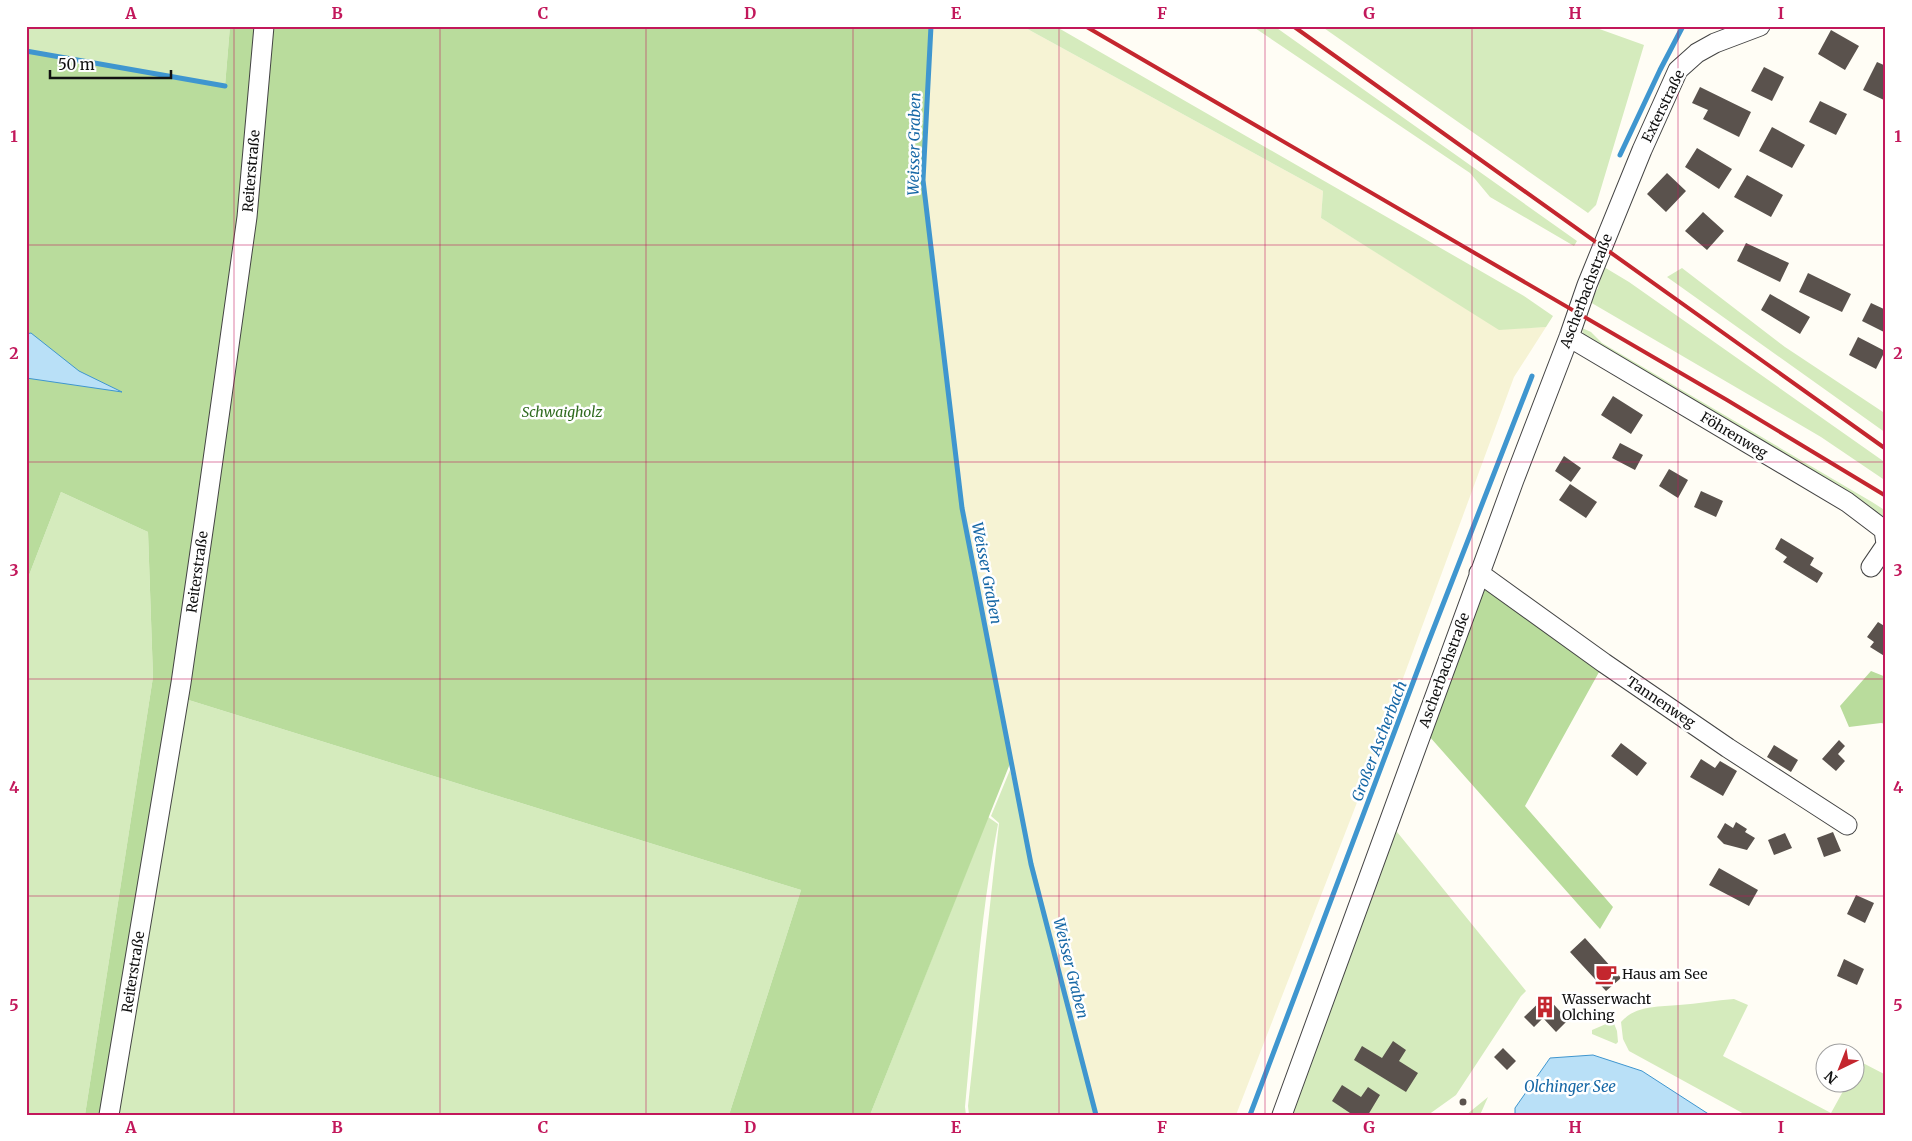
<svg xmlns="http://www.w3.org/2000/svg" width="1912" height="1141" font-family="Merriweather,serif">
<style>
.farmland{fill:#f6f3d4}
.green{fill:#d5ebbd}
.forest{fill:#b9dc9c}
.water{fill:#b9e0f7;stroke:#3f96cf}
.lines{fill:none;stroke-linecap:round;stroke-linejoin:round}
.stream{stroke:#3f96cf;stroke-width:5}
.building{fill:#5a524d}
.minor-casing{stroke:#444;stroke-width:21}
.minor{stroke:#fff;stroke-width:19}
.rail{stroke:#c4262e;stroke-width:4}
.grid{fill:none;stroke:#c2185b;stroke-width:1;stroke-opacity:0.55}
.labels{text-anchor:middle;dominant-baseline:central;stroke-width:5;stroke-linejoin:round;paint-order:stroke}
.street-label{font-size:14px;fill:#111;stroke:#fff}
.park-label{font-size:14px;font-style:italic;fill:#2f6b1f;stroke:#fff}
.poi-label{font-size:14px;fill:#111;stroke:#fff;text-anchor:start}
.water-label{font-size:15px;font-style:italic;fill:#1768a6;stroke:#fff}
.neatline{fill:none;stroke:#c2185b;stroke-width:2}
.grid-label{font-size:16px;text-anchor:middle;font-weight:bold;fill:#c2185b}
</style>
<rect width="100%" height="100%" fill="#fffdf5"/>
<path class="farmland" d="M931,26H1022L1323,191L1321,218L1499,329L1546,327L1514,377L1363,787L1236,1115H1098L1031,864L962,508L923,180Z"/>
<path class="green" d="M26,26H230L225,86L26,51Z
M1022,26H1055L1524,296L1553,316L1546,327L1499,330L1321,218L1323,191Z
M1252,26H1274L1577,241L1574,246L1490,197L1470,173Z
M1321,26H1591L1644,45L1596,205L1588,213Z
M1604,267L1629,282L1886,463V481L1821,437L1590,302L1598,288Z
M1682,268L1785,347L1886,414V433L1667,277Z
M1582,328L1591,332L1602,343L1872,502L1886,511V522L1584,340Z
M61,492L148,532L153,677L85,1115H26V583Z
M179,697L801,890L729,1115H109Z
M1010,770L1096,1115H969L968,1106L999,823L991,816Z
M988,817L998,824C980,917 974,1012 965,1107L966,1115H870Z
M1393,827L1526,991L1521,996L1456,1095L1428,1115H1286Z
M1734,999L1748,1005L1723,1056L1831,1113L1847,1084H1854L1855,1069L1859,1061L1886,1075V1115H1746L1629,1051L1623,1039L1621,1022C1636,1005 1659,1007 1679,1005C1698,1004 1716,1000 1734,999Z
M1613,1021L1617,1031L1618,1042L1616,1044L1592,1034V1030Z
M1488,1097L1480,1115H1466Z"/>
<path class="forest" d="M230,26H931L923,180L962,508L1011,761L870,1115H729L801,890L179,697L109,1115H85L153,677L148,532L61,492L26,583V51L225,86Z
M1486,581L1604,663L1525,806L1613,907L1600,929L1429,736Z
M1871,671L1886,677V724L1881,723L1849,727L1840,706Z"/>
<path class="water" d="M31,333L79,371L122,392L26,378V334Z
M1593,1055L1642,1071L1710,1115H1515V1108L1550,1058Z"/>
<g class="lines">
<path class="stream" d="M931,26L923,180L962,508L1031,864L1096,1115
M26,51L225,86
M1620,155L1660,70L1683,26
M1250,1115L1426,648L1532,376"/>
</g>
<path class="building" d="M1831,30L1859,46L1845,70L1818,54Z
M1877,62L1886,66V101L1863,90Z
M1764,67L1784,77L1772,101L1751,91Z
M1700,87L1751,112L1739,137L1703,119L1708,110L1692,103Z
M1820,101L1847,114L1836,135L1809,122Z
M1772,127L1805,145L1792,168L1759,151Z
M1697,148L1732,169L1719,189L1685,167Z
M1667,173L1686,191L1666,212L1647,194Z
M1747,175L1783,195L1771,217L1734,197Z
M1703,212L1724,231L1707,250L1685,231Z
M1746,243L1789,263L1780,282L1737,261Z
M1808,273L1851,294L1842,312L1799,292Z
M1770,294L1810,317L1800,334L1761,310Z
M1871,303L1886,310V333L1862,321Z
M1858,337L1885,351L1876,369L1849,355Z
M1613,396L1643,415L1631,434L1601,415Z
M1620,443L1643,455L1635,470L1612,458Z
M1564,456L1581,468L1571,482L1555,471Z
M1669,469L1688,480L1678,498L1659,486Z
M1570,484L1597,502L1586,518L1559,500Z
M1701,491L1723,501L1716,517L1694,507Z
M1781,538L1814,558L1810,565L1823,573L1817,583L1783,562L1787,557L1775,549Z
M1878,622L1886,627V657L1870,647L1874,642L1867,637Z
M1839,740L1845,746L1838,754L1845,761L1836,771L1822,759Z
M1621,743L1647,763L1637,776L1611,756Z
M1774,745L1798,760L1791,772L1767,757Z
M1701,759L1715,768L1720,761L1737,771L1723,796L1690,777Z
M1736,822L1747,829L1745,832L1755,838L1747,850L1724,844L1717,837L1725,823L1733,828Z
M1833,832L1841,851L1824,857L1817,838Z
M1785,833L1792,848L1774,855L1768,840Z
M1719,868L1758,890L1749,906L1709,885Z
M1856,895L1874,903L1865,923L1847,914Z
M1585,938L1621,978L1606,991L1570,952Z
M1844,959L1864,969L1857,985L1837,976Z
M1546,996L1568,1020L1556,1032L1543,1018L1534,1027L1524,1017Z
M1393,1041L1406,1050L1399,1061L1418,1073L1406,1092L1354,1060L1362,1046L1382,1058Z
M1503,1048L1516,1061L1507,1070L1494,1057Z
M1342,1085L1361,1097L1368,1087L1380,1095L1368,1115H1353L1332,1101Z
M1459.5 1102a3.5 3.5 0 1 1 7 0a3.5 3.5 0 1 1-7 0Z"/>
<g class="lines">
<g class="minor-casing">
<path id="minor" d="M1569,337L1847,502L1884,530L1886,544
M1871,567L1886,545
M1479,573L1604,663L1728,748L1847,825
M109,1115L181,683L205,517L247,217L264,26
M1282,1115L1514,480L1569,337L1587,285L1642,150L1678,70L1697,53L1715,43L1760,26"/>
</g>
<use href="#minor" class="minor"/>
<path class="rail" d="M1085,26L1727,400L1886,496
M1293,26L1886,449"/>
</g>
<path class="grid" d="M234,26V1115M440,26V1115M646,26V1115M853,26V1115M1059,26V1115M1265,26V1115M1472,26V1115M1678,26V1115M26,245H1886M26,462H1886M26,679H1886M26,896H1886"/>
<defs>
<g id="cafe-bare" transform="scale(1.725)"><path d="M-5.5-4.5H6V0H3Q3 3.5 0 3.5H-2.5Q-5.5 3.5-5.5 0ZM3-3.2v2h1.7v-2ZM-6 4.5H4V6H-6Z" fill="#c4262e" stroke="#fff" stroke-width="2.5" paint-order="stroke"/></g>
<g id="building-bare" transform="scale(1.725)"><path d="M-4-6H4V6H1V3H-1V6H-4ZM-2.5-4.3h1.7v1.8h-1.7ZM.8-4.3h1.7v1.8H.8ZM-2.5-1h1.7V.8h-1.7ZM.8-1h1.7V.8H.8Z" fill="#c4262e" stroke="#fff" stroke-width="2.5" paint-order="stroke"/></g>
</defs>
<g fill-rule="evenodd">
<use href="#cafe-bare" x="1606" y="974"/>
<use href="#building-bare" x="1545" y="1007"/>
</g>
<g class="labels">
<g class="street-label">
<text transform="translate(1663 106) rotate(-64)">Exterstraße</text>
<text transform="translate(251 171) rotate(-85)">Reiterstraße</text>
<text transform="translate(1586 291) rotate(-69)">Ascherbachstraße</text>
<text transform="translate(1734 435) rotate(31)">Föhrenweg</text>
<text transform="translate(197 572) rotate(-82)">Reiterstraße</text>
<text transform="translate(1444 670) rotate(-70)">Ascherbachstraße</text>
<text transform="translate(1661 702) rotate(34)">Tannenweg</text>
<text transform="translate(133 972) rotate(-81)">Reiterstraße</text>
</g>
<g class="park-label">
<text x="562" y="412">Schwaigholz</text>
</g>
<g class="poi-label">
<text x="1622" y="974">Haus am See</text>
<text x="1562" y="999">Wasserwacht<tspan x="1562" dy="16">Olching</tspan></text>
</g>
<g class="water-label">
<text transform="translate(914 144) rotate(-89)">Weisser Graben</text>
<text transform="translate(987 573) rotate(79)">Weisser Graben</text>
<text transform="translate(1379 741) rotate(-69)">Großer Ascherbach</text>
<text transform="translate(1071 968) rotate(76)">Weisser Graben</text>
<text x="1570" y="1086">Olchinger See</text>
</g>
</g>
<rect width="1912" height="1141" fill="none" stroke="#ffffff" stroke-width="55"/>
<g transform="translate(1840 1068) rotate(223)"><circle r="24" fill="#ffffff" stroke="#a0a0a0"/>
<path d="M0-4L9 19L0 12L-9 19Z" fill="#c4262e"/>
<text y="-8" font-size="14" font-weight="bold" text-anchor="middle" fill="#111111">N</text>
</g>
<path d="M50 70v8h121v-8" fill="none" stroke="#111111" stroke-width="2.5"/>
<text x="58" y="70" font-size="15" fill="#111111" stroke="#ffffff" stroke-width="4" paint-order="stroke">50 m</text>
<rect x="28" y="28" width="1856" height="1086" class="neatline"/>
<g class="grid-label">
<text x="131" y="19">A</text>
<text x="337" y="19">B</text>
<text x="543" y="19">C</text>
<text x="750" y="19">D</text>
<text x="956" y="19">E</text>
<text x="1162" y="19">F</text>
<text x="1369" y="19">G</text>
<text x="1575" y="19">H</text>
<text x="1781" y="19">I</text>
<text x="14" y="142">1</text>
<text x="1898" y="142">1</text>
<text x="14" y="359">2</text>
<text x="1898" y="359">2</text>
<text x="14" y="576">3</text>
<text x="1898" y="576">3</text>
<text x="14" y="793">4</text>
<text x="1898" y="793">4</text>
<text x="14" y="1011">5</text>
<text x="1898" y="1011">5</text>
<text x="131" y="1133">A</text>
<text x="337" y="1133">B</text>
<text x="543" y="1133">C</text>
<text x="750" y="1133">D</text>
<text x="956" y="1133">E</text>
<text x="1162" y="1133">F</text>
<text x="1369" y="1133">G</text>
<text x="1575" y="1133">H</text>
<text x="1781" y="1133">I</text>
</g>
</svg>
